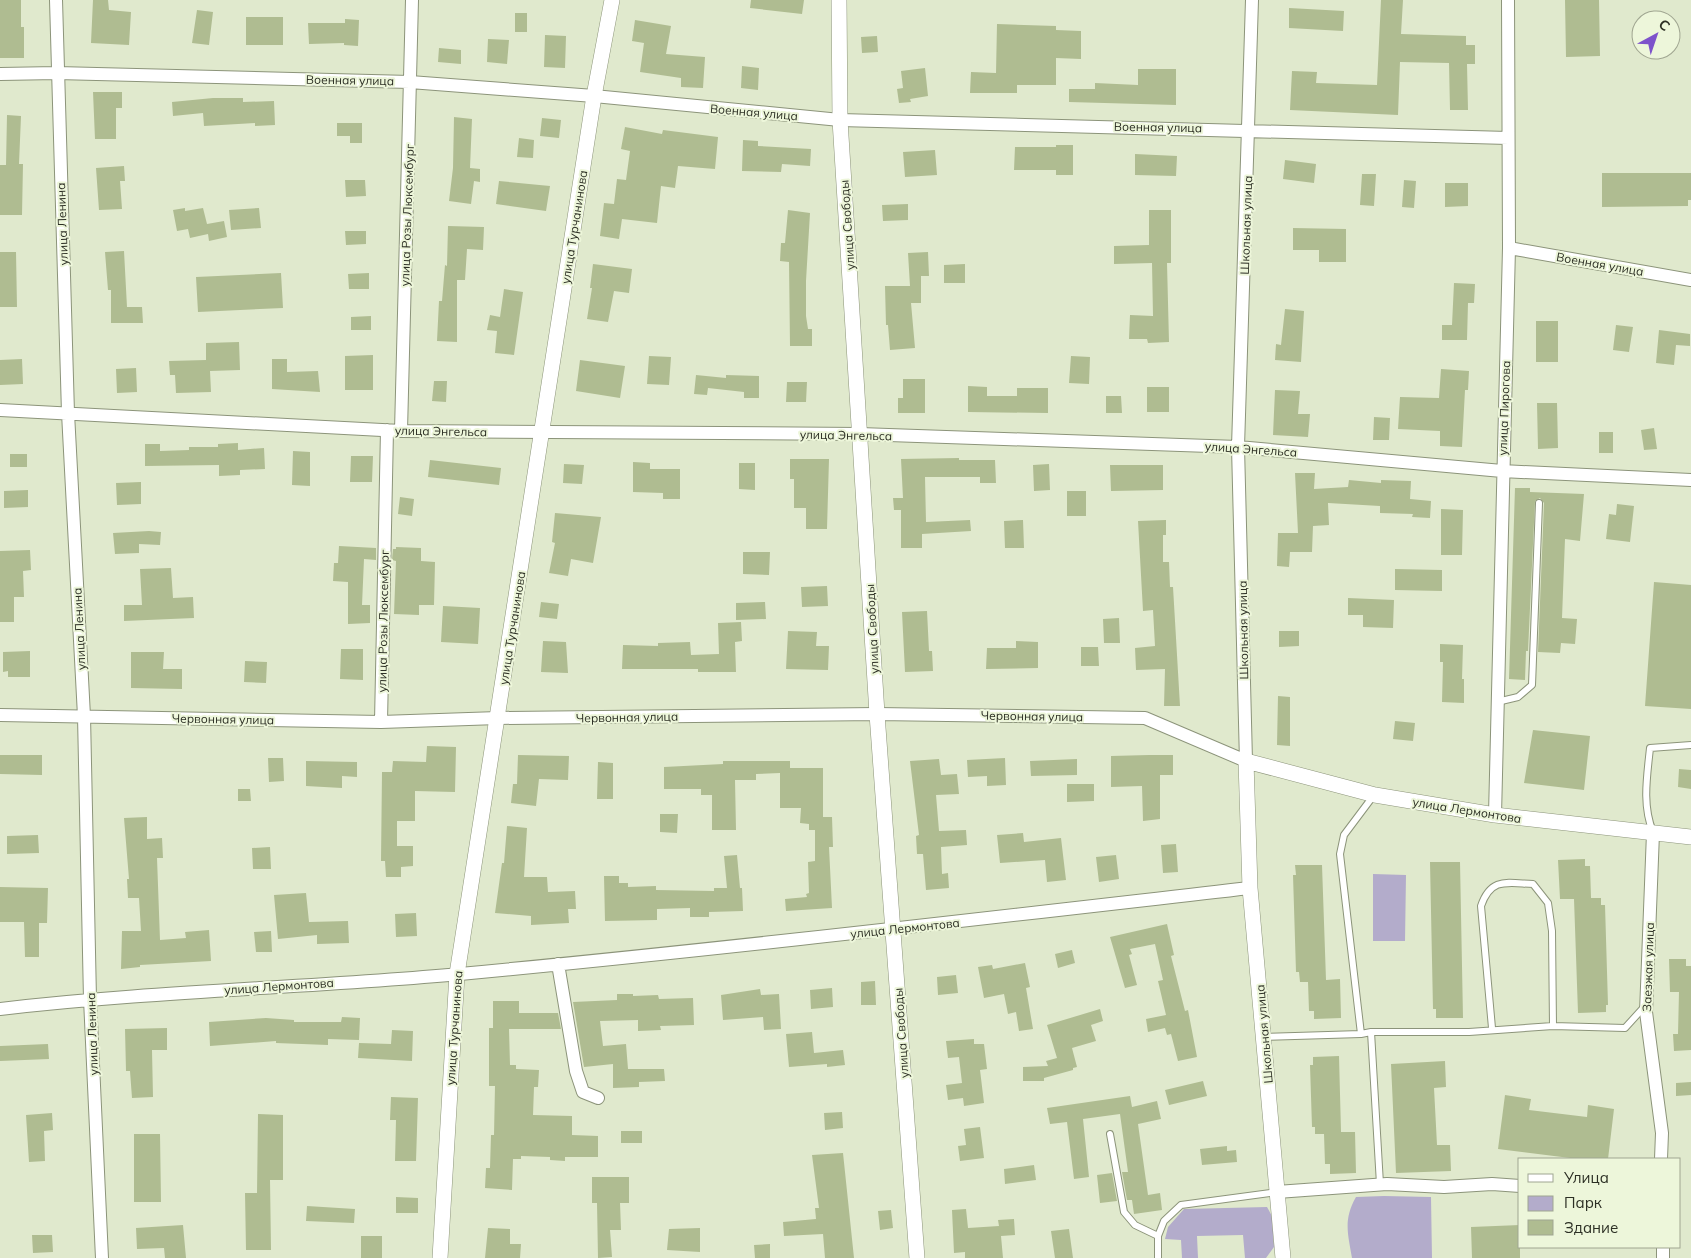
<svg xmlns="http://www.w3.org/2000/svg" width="1691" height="1258" font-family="Mulish,sans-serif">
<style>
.green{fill:#b3accb}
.building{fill:#afbc91}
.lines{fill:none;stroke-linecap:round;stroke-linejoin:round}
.service-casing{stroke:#8c947a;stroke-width:8}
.minor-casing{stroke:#8c947a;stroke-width:14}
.tertiary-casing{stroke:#8c947a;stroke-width:16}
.service{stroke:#fff;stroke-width:6}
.minor{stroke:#fff;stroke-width:12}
.tertiary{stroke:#fff;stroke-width:15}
.labels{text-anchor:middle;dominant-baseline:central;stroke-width:4;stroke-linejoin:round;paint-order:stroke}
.street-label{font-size:12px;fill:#2c2f24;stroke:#edf6da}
</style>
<rect width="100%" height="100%" fill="#e0e9cd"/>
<path class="green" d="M1373,874L1406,875L1405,941H1373Z
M1384,1196L1431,1197L1432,1258H1352C1348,1234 1343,1220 1356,1197Z
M1267,1207L1272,1216L1274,1247L1266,1258H1245L1243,1235L1197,1236L1198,1258H1182L1181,1240L1165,1239L1168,1227L1184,1209Z"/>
<path class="building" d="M0,0H21V27H24V58H0Z
M93,0H108L109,10L131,12L129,45L91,43Z
M751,0H804L802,14L750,8Z
M1381,0H1403L1401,34L1466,36V45H1475V64H1467L1468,110H1450L1449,63L1400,62L1398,115L1290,110L1292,71L1317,72L1316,83L1377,85Z
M1565,0H1599L1600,56L1566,57Z
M1289,8L1344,11L1343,31L1289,28Z
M197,10L213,12L209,45L192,43Z
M515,13H527V32H515Z
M246,17H283V45H246Z
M345,19L359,20L358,46L344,45V43L309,44L308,23H345Z
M635,20L671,26L666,54L705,57L703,88L681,87V78L640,72L644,43L632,41Z
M997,24L1056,26V30L1081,31V59L1056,58V85H1017V93H970L971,72L996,73Z
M545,35L566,36L565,68L544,67Z
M877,36L878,52L862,53L861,37Z
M488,39L509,40L507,64L487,62Z
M439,48L461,50V64L438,62Z
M742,66L759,68L758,90L741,88Z
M925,68L928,96L910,99L911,102L899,103L897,89L903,88L901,71Z
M1138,69H1176V105L1069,102V89H1095V83L1138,85Z
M93,92H122V108H116V139H95Z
M213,98H243V102L274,101L275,125L255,126V123L204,126L203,113L173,116L172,102Z
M7,115L21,116L19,164H23L22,215H0V165H6Z
M454,117L472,119L470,168L480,169V182L474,181L471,204L449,201L453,168Z
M542,118L561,120L559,138L540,136Z
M337,123H362V143H350V136H337Z
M625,127L662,134L663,130L718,137L715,169L678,166L675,188L661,186L657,223L622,219L619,239L600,236L604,203L614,204L617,179L626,180L630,151L621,149Z
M519,138L534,140L533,158L517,157Z
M743,140L758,141V146L811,149L810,166L782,164L781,172L742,171Z
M1056,145H1073V175H1056V170H1014L1015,147H1056Z
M935,150L937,175L905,177L903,152Z
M1135,154L1177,156L1176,176L1135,175Z
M1285,160L1316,164L1314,183L1283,179Z
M124,166L125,181H120L122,209L99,210L96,168Z
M1602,173H1691V200H1688V206L1602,207Z
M1362,174H1376L1374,206L1360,205Z
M345,180H365L366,196L346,197Z
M1404,180L1416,181L1414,208L1402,207Z
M499,181L550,186L546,211L496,204Z
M1445,183H1468V206L1445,207Z
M908,204V220L883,221L882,205Z
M185,208V211L203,208L207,224L224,221L227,237L209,241L208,234L190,238L188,229L177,231L173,210Z
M259,208L261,228L231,230L229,210Z
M788,210L810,213L806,281V316L808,329H812V346H790L789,262L780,261L781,243H785Z
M1149,210H1171V263H1167L1169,342L1148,343L1147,339H1129L1130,315L1153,316L1152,263L1114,264V246L1149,245Z
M448,226L484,227L483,250L467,249L465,280H457V342L437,341L439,301H442L445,265L447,266Z
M1293,228L1346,229V262H1319V250H1293Z
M345,231H366V244L346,245Z
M124,251L127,307H142L143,323H111V290H108L105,252Z
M0,252H16L17,307H0Z
M928,252L929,276H921V303H911L915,348L890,350L888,325H886L885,286H910L908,253Z
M593,264L632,269L629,293L614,291L608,322L587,319L592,288H590Z
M965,264V283H944V265Z
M281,273L283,308L198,312L196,277Z
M369,273V289H349L348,274Z
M1454,283L1475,284L1474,303H1468L1467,340H1442V325H1452Z
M504,289L523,292L514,355L495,353L497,331L487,330L490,315L500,317Z
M1285,309L1304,311L1301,362L1275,360L1276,344L1281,345Z
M371,316V330H351V317Z
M1536,321H1558V362H1536Z
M1616,325L1633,327L1629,352L1613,350Z
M1659,330L1690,334V346L1676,345L1674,365L1656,363Z
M239,342L240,370L210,371L211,392L176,393L175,375H170L169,361L206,360V343Z
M373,355V390H345V356Z
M649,356L671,357L669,385L647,384Z
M1071,356L1090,357L1089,384L1069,383Z
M22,359L23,384L0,385V360Z
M272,359H287V372L318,371L320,392L272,389Z
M580,360L625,366L620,398L576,391Z
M136,368L137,392L117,393L116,369Z
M1441,369L1469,371L1468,390H1465L1462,447L1440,446V431L1398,429L1400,397L1439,398Z
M696,375L726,378V375L759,376V398H744V392L708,388L707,395L694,394Z
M903,379H925V413H898V398H903Z
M434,381H447L446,402L432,401Z
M787,382H807L806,402H786Z
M968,386L987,387V396H1017V388H1048V413L968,412Z
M1147,387H1169V412H1147Z
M1275,390L1300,391L1298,414H1310L1308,437L1273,435Z
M1106,396H1121L1122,413H1106Z
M1537,403H1557L1558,448L1538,449Z
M1374,417L1390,418L1389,440H1373Z
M1654,428L1657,449L1644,450L1641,430Z
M1599,432H1613V453H1599Z
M238,443V450L264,448L265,469L240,470V475L219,476V465L145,466V444H160V451L189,450V447H218V444Z
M293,451L310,452V486L292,485Z
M10,454H27V467H10Z
M351,456H373L372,482H350Z
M959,458V460H995L996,483H980V477H925L926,522L970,520L971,531L922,534V548H901V510H894L893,498H903L901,459Z
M790,459H829L827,529H806V508H794V479H790Z
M430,460L501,468L499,485L428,477Z
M633,462L650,463V469H680V499H663V493L633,492Z
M739,463H755V490L739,489Z
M564,464L584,465L582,484L563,483Z
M1049,464L1050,490L1034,491L1033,465Z
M1110,465H1163V490L1111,491Z
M1295,473H1315L1314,489L1348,487L1349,480L1381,483V480L1411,481L1410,499L1431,501L1430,518L1412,517L1413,514L1380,513V506L1328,503L1329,525L1313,526L1312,552H1290L1289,567L1277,566L1278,533H1298Z
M141,482V504L117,505L116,483Z
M1515,488H1530V492L1584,494L1580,541L1565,539L1562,618L1577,619L1575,644L1561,643L1560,653L1538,652L1544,503L1540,498L1535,501L1528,651H1526L1525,680L1509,679Z
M28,490V507L4,508V491Z
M1067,491H1086V516H1067Z
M400,497L414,499L412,516L398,514Z
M1617,504L1634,506L1630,542L1606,539L1609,514L1616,515Z
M1441,509L1463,510L1462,555H1441Z
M555,513L601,517L593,563L571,559L568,576L549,573L555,543L552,542Z
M1023,520L1024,548H1005L1004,521Z
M1166,520V535H1163V562H1169L1170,587H1173L1180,706H1164L1165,669L1136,670L1135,648L1155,646L1153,610L1143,611L1138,521Z
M149,531L161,532L160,545L139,544V553L115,554L113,533Z
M339,546L376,548V560L364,559L362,605H370V623L348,624V582L333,581L334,563H338Z
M396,547L421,548V561L435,562L434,605H419V615L394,614L396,561L392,560L393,549H396Z
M30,550L31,570L23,571L24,597H14V622H0V551Z
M743,552H770L769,575L743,574Z
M171,568L173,598L193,597L194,618L124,621V605H142L140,569Z
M1395,569L1442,570V591L1395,590Z
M1654,582L1691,585V709L1645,706Z
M827,586L828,606L802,607L801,587Z
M1348,598L1394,600L1393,628L1363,627V615H1348Z
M541,602L559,604L557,619L539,617Z
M765,602L766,619L736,620V603Z
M443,606L480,608L478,644L441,642Z
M927,611L929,651H932L933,671L905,672L902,612Z
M1119,618L1120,643H1104L1103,619Z
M741,622L742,641L735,642L736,672H698V669H622L623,645L658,646V643L690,642L691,655L719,654L718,623Z
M788,631L817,632L816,646H829L828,670L786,669Z
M1279,631H1299V646L1279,647Z
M543,641L566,642L568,673L541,672Z
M1016,641L1038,642V668L986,669L987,648H1016Z
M1440,644L1463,645L1462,679H1464V703L1442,702L1443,662H1440Z
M1081,647H1098L1099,666H1081Z
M341,649H363V680L340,679Z
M30,651V677H8V671L3,672V652Z
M131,652H164L163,669H182V689L131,688Z
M245,661L267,662L266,683L244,682Z
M1278,696L1290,697V746L1277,745Z
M1395,721L1415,723L1413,741L1393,739Z
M1533,730L1590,736L1584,790L1524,783Z
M427,746L456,747L455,792L415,791V821H397V846H413V866L401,867V877H386L385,861H381L382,772H392L393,761L426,762Z
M0,755H42V775L0,774Z
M518,755L569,756L568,780L539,779L536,806L511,803L513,784H517Z
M1149,755H1173V775H1160V819L1143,821L1142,786L1111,787V756Z
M268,758H283L284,781L269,782Z
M1005,758L1006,785L987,786V776L968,777L967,760Z
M939,759L941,775L957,774L959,794L936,795L939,831L966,830L967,845L941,847L942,874L948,873L949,888L926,890L923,854H917L916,836L919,835L910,761Z
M1077,759V775L1031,776L1030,761Z
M306,761L357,762V777L342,776V788L306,786Z
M723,761H790V768H823V817H832L833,847H829L832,908L786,911L785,899L807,897L806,894L809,893L808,862L815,861V830H809V824L800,823L801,808H780V773L756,774V780H735L736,830H712V795H701V789H664V767L723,764Z
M598,762L613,763V799H597Z
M1679,769L1691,770V789L1678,787Z
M1067,784H1094V801L1067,802Z
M238,789H250L251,801H238Z
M660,814H678L677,833L660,832Z
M147,817V839L162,838L163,858H157L160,940L186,938L185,932L209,930L211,961L140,965V967L121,969L122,931H141L139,898H128L127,879H129L124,818Z
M507,826L527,828L524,877H547L548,892L575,891L576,909H568L569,923L531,925V916L495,913L502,863H504Z
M1023,833L1024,842L1061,838L1066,880L1047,882L1045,860L1000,863L997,835Z
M38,835L39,853L7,854V836Z
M1176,844L1178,872L1163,873L1161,845Z
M270,847L271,869H253L252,848Z
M737,855L740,888H742L743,911L709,912V917H690V908L657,909V920L605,921L604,876H619V883H628V887L656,886V890L714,891V888H727L724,856Z
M1116,855L1119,879L1099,882L1096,857Z
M1585,859V866H1590L1591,898H1601V905H1605L1608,1005H1606V1012L1578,1013L1574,899H1560L1558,860Z
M1430,862H1460L1463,1018H1436V1009H1433Z
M1295,865H1322L1326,980L1340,979L1341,1018L1314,1019V1011H1309L1308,982H1300L1299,972H1296L1293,875H1296Z
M0,887L48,888L47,923H39V957H25L24,922H0Z
M306,893L309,922L348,921L349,943L317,944V935L278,939L274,895Z
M416,913L417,936L396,937L395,914Z
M1167,924L1174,955L1171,956L1185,1011L1188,1010L1197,1057L1178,1061L1171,1034L1167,1035L1165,1028L1148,1032L1146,1019L1166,1015L1158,981L1163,980L1155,944L1130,949L1132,954L1129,955L1137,985L1125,988L1110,937Z
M271,931L272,952H256L254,932Z
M1072,950L1075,963L1058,968L1055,954Z
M1669,959H1686V966H1691V1050L1674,1051L1673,1034H1678L1679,992H1670Z
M1025,963L1030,987L1026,988L1033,1029L1019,1031L1016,1012L1008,1014L1004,994L984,998L978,967L992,965L993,969Z
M956,975L958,993L938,995L937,977Z
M875,981L876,1005H861V982Z
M832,988L833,1007L811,1009L810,990Z
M760,989L761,995L779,994L781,1029L764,1030L763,1017L723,1020L721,995Z
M617,994H633V996L658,995L659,999L693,998L694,1025L660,1026L661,1030L638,1031V1020L600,1021L603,1046L626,1044L628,1069H664L665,1081L639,1082V1087L613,1088V1064L584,1067L573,1002L617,1000Z
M493,1001H519V1013H558L561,1029H509L510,1065H516V1069L539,1070L538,1087H534L533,1115L572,1116V1135L598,1136V1157H565V1161L550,1160V1157L521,1156V1159H513L512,1190L485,1188L486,1168H490L491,1135H494L495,1086H489V1028H493Z
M1100,1009L1103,1021L1091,1025L1096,1041L1072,1048L1077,1067L1073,1068V1070L1044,1078V1081H1023V1067L1048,1066L1046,1061L1057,1058L1047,1025Z
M342,1017L360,1018L359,1040L328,1039V1045L276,1043V1041L210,1046L209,1022L266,1018L294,1020V1022H341Z
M167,1028V1050H152L153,1097L132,1098L130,1071H126L125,1029Z
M392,1030L413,1031L412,1061L358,1058L359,1043L391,1044Z
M812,1032L814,1053L843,1050L845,1065L827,1067V1064L789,1067L786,1034Z
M974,1039V1044H984L987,1069L980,1070L984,1103L964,1106L963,1098L948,1100L946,1085L962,1083L959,1057L948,1058L946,1041Z
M48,1044L49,1059L0,1061V1046Z
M1339,1056L1341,1132H1355L1356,1173L1330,1174V1164H1325L1324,1134H1315V1127H1312L1310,1065H1313V1057Z
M1445,1061L1446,1087L1434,1088L1437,1145H1450L1451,1171L1396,1173L1391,1064Z
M1203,1081L1207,1096L1169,1105L1165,1090Z
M1691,1082V1095L1676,1096V1083Z
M1505,1095L1531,1099L1529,1110L1587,1117L1588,1105L1614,1109L1608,1159H1578L1498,1149Z
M1130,1096L1132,1107L1157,1101L1161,1119L1138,1124L1148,1195L1160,1193L1162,1210L1134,1214L1132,1200H1127L1122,1172H1128L1120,1114L1083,1119L1089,1177L1074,1179L1067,1122L1050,1124L1047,1108Z
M391,1097L418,1098L416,1161H395L396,1120H390Z
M842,1112L843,1128L825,1130L824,1113Z
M52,1113L53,1130L44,1131L45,1161L29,1162L26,1115Z
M258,1114L283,1115V1180H270L271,1250H246L245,1193H257Z
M980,1127L984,1158L960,1161L958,1146L966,1145L964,1129Z
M621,1131H642V1143H621Z
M134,1134H160L161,1202H134Z
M1227,1146V1151L1236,1150L1237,1162L1202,1165L1200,1149Z
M843,1153L854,1258H825L823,1234L784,1236L783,1222L816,1219L815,1208H819L812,1155Z
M1034,1165L1036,1180L1005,1184L1004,1169Z
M1112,1173L1117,1201L1100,1203L1097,1175Z
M592,1177H629V1203H620L621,1230H610L612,1257L598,1258L597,1203H592Z
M396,1197L418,1198V1213H396Z
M307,1206L355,1209L354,1223L306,1221Z
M966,1209L968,1228L999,1226L998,1220L1014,1219L1015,1235L1001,1236L1003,1258H965V1252L954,1253L952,1210Z
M891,1210L893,1228L880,1230L878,1211Z
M183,1225L186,1258H165L164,1248L137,1249L136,1228Z
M1520,1225V1258H1472L1471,1227Z
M488,1228L510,1229V1244H521L520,1258H485Z
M700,1228V1252L667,1250L669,1229Z
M1069,1229L1073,1258H1055L1051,1231Z
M32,1235H52L53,1252L33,1253Z
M361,1236H382V1258H361Z
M770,1244V1258H755L754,1245Z"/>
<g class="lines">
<g class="service-casing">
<path id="service" d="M1497,702L1518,697L1532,685L1539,503
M1653,832C1642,805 1647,777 1650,748L1691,745
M1492,1028L1481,906C1491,877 1507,883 1533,884L1548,903L1552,931L1553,1026
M1371,1032L1380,1184
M1361,1034L1340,854L1344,835L1374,795
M1264,1037L1361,1034L1371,1032H1469L1553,1026L1625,1028L1645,1006
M1110,1134L1124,1212L1135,1225L1158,1236
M1158,1258V1236L1164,1221L1181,1205L1277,1192"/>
</g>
<g class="minor-casing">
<path id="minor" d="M56,0L68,413L84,716L90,999L102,1258
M0,74L57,73L410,82L594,96L840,120L1508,138
M1509,248L1691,280
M0,410L401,431L860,434L1238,447L1502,471L1691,480
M401,431L412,0
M0,715L381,722L498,718L877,714L1145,718L1246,761L1238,447L1252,0
M381,722L387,430
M1495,815L1509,248L1508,0
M1653,833L1646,1012L1662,1133L1661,1159
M558,964L576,1071L583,1092L598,1098
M0,1009C153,991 306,988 460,974C724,949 987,918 1250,888
M1277,1192L1387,1184L1444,1187L1492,1184L1520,1186
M1663,1247V1258"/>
</g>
<g class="tertiary-casing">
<path id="tertiary" d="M839,0L840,120L877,714L917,1258
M440,1258L457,974L594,96L612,0
M1283,1258L1250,888L1246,761L1375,795L1495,815L1691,837"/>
</g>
<use href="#service" class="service"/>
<use href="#minor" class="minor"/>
<use href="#tertiary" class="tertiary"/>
</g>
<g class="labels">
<g class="street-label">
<text transform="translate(350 80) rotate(1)">Военная улица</text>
<text transform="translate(754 112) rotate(5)">Военная улица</text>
<text transform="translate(1158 127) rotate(1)">Военная улица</text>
<text transform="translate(407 215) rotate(-88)">улица Розы Люксембург</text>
<text transform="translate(62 224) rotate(-92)">улица Ленина</text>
<text transform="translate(847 225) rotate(-94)">улица Свободы</text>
<text transform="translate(1246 225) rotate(-88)">Школьная улица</text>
<text transform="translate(574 227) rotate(-81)">улица Турчанинова</text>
<text transform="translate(1600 264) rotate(10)">Военная улица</text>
<text transform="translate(1504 408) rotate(-88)">улица Пирогова</text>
<text transform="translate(441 431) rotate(1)">улица Энгельса</text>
<text transform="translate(846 435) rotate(1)">улица Энгельса</text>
<text transform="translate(1251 449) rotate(4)">улица Энгельса</text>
<text transform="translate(383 621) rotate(-89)">улица Розы Люксембург</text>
<text transform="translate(512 628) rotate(-81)">улица Турчанинова</text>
<text transform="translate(79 629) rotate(-93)">улица Ленина</text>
<text transform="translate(872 629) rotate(-93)">улица Свободы</text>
<text transform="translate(1243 630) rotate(-91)">Школьная улица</text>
<text transform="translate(1032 716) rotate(1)">Червонная улица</text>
<text transform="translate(627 717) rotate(-1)">Червонная улица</text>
<text transform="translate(223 719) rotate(1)">Червонная улица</text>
<text transform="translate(1467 810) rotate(9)">улица Лермонтова</text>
<text transform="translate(905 928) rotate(-6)">улица Лермонтова</text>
<text transform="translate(1648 967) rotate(-88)">Заезжая улица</text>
<text transform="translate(279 986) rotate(-4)">улица Лермонтова</text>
<text transform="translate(454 1028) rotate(-86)">улица Турчанинова</text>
<text transform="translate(901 1033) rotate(-94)">улица Свободы</text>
<text transform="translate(92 1034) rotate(-92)">улица Ленина</text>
<text transform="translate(1264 1034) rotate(-95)">Школьная улица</text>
</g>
</g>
<rect x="1518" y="1158" width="162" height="90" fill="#edf6da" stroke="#a0a691"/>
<rect x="1528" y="1174" width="25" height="8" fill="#ffffff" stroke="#a0a691"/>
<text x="1564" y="1183" font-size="15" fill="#2c2f24">Улица</text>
<rect x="1528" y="1196" width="25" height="15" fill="#b3accb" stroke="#a0a691"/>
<text x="1564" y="1208" font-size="15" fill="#2c2f24">Парк</text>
<rect x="1528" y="1220" width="25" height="15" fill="#afbc91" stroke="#a0a691"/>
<text x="1564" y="1233" font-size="15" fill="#2c2f24">Здание</text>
<g transform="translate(1656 35) rotate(40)"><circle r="24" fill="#edf6da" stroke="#a0a691"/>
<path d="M0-4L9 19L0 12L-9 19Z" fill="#7d52cb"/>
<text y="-8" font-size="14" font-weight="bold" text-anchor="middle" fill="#2c2f24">С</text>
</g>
</svg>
